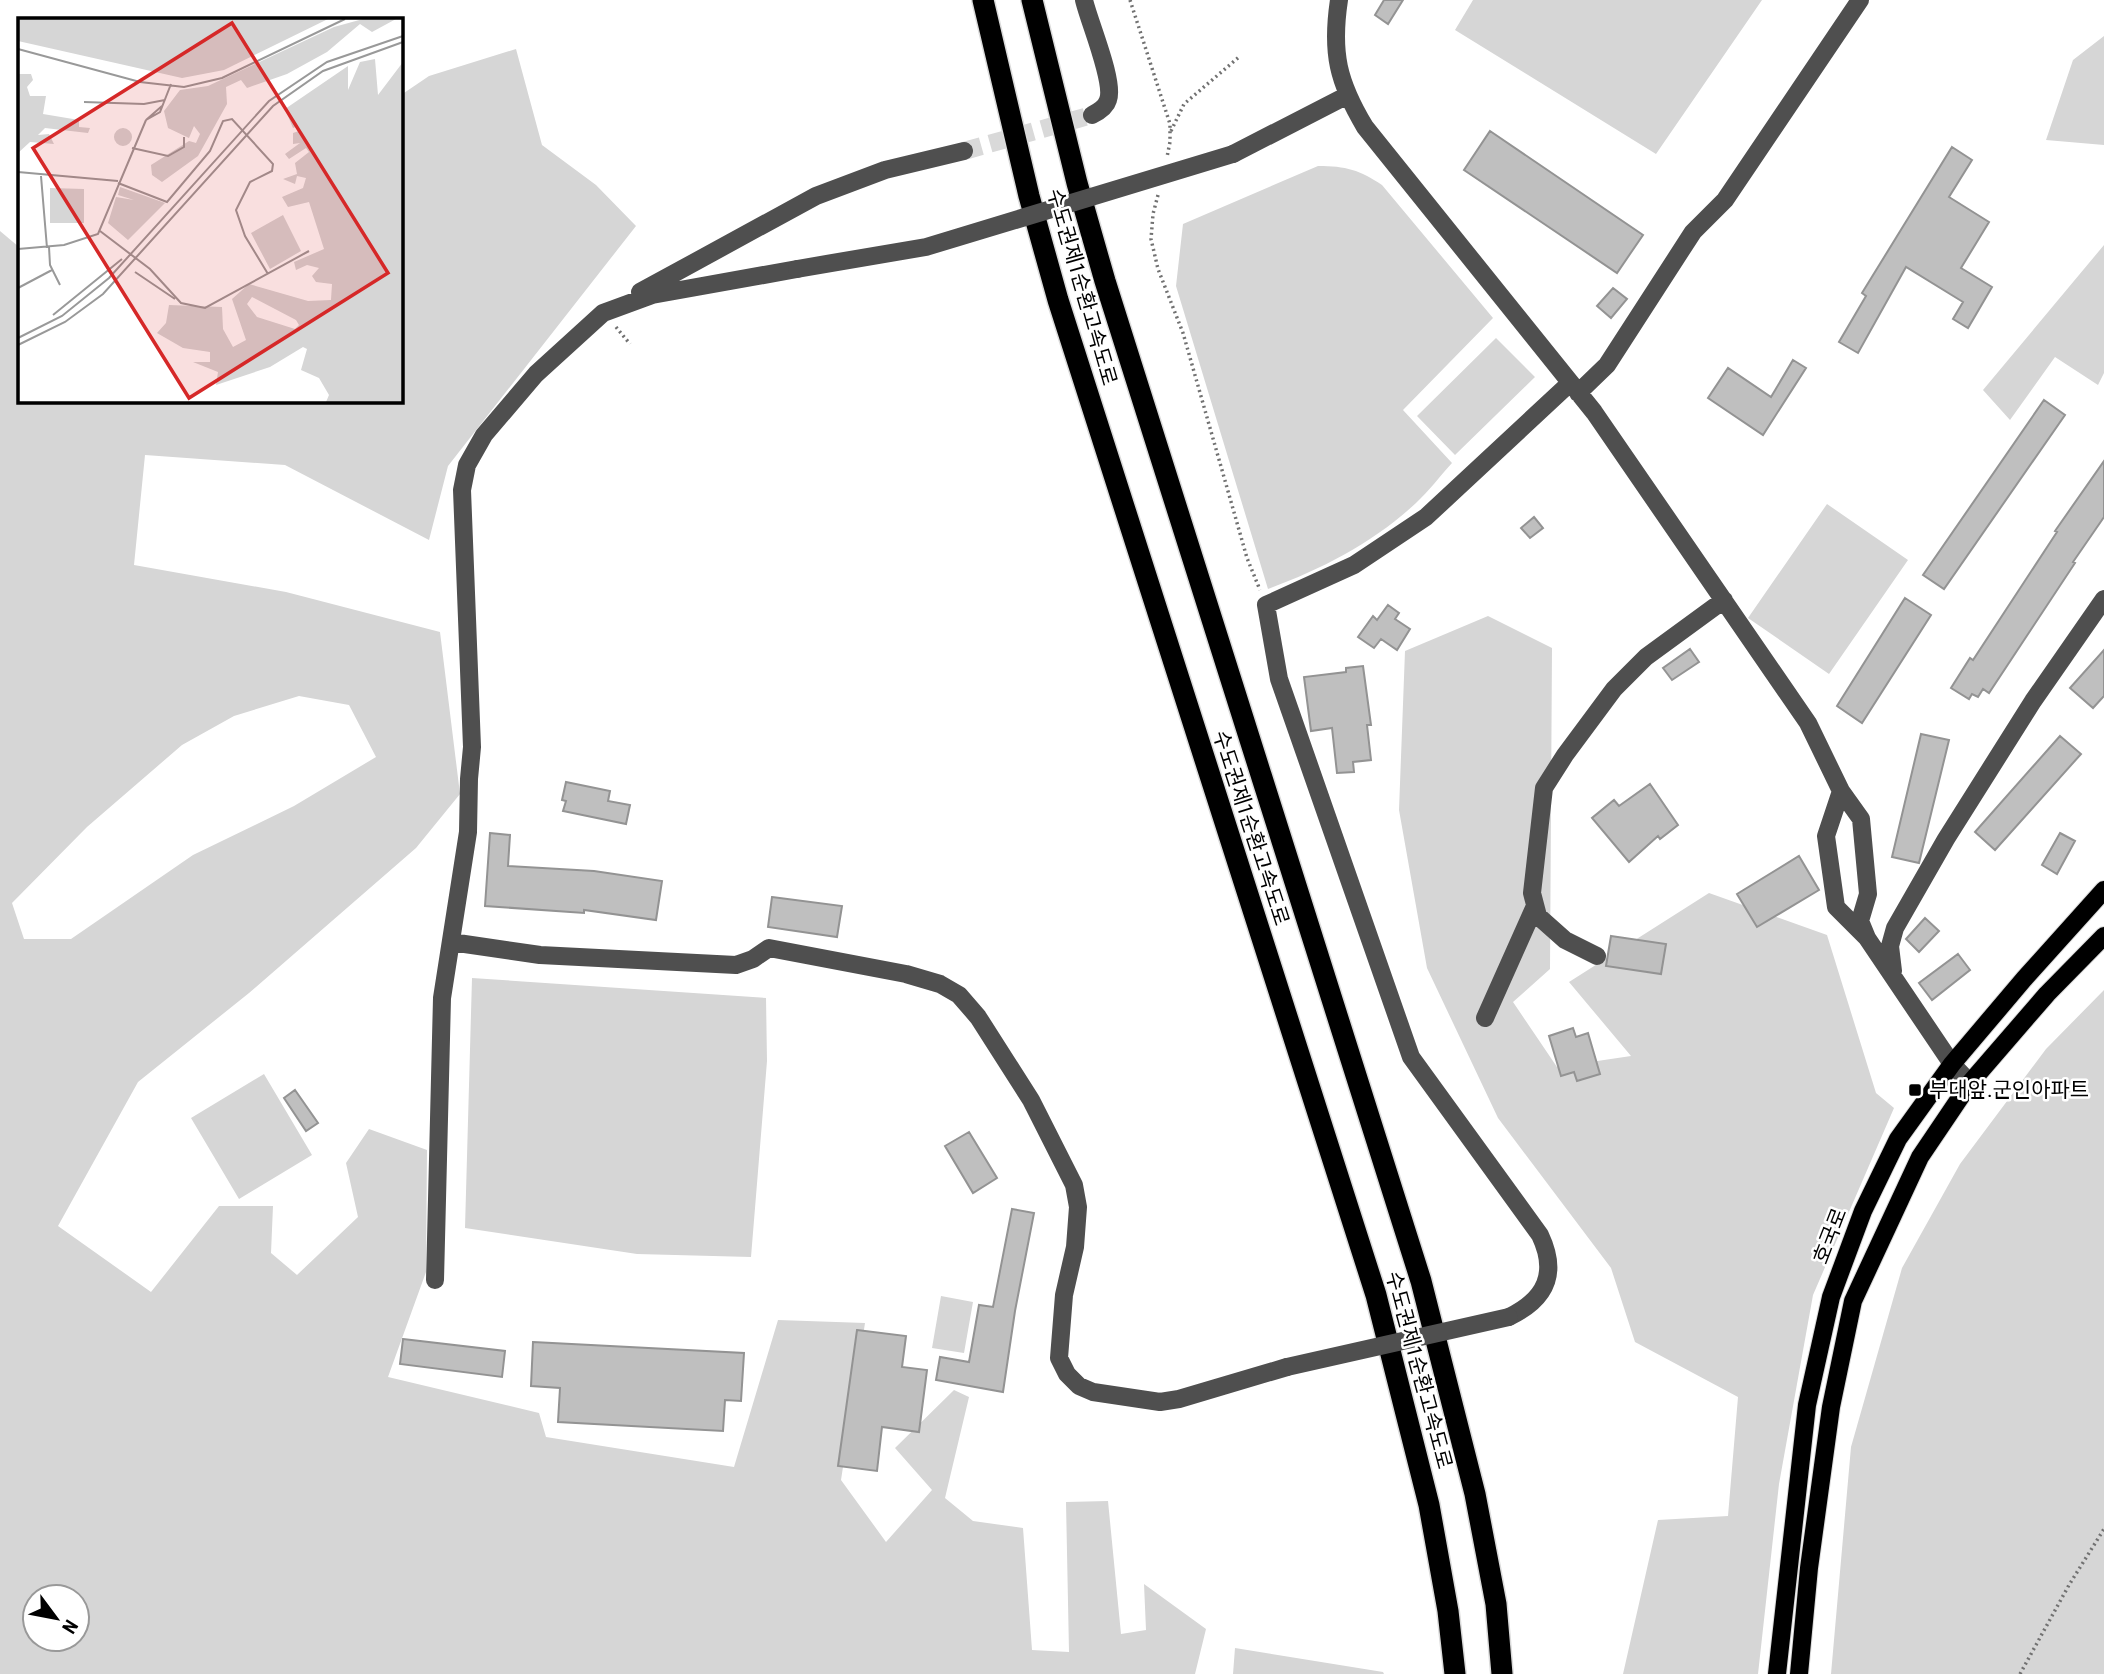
<svg xmlns="http://www.w3.org/2000/svg" width="2104" height="1674" font-family="'Roboto Condensed','Noto Sans KR',sans-serif">
<style>
.green{fill:#d6d6d6;fill-rule:evenodd}
.building{fill:#bfbfbf;stroke:#939393;stroke-width:2}
.lines{fill:none;stroke-linecap:round;stroke-linejoin:round}
.minor-tunnel{stroke:#d9d9d9;stroke-width:18;stroke-dasharray:18 9;stroke-linecap:butt}
.major-casing{stroke:#dbdbdb;stroke-width:20}
.highway-casing{stroke:#dbdbdb;stroke-width:24}
.path{stroke:#717171;stroke-width:3.5;stroke-dasharray:2 3.5;stroke-linecap:butt}
.minor{stroke:#4f4f4f;stroke-width:18}
.major{stroke:#000;stroke-width:18}
.highway{stroke:#000;stroke-width:21}
.minor-bridge{stroke:#4f4f4f;stroke-width:18}
.poi-dot{fill:#000;stroke:#fff;stroke-width:2.5}
.labels{text-anchor:middle;dominant-baseline:central;stroke-width:5;stroke-linejoin:round;paint-order:stroke}
.street-label{font-size:21px;fill:#000;stroke:#fff}
.poi-label{font-size:21px;fill:#000;stroke:#fff;text-anchor:start}
.inset-road{fill:none;stroke:#999;stroke-width:2}
.view{fill:#d62828;fill-opacity:0.15;stroke:#d62828;stroke-width:3.5}
.inset-edge{fill:none;stroke:#000;stroke-width:3.5}
</style>
<rect width="100%" height="100%" fill="#fff"/>
<path class="green" d="M1473,0H1762L1656,154L1455,30Z
M2104,36V145L2046,140L2073,60Z
M516,49L542,145L596,185L636,226L448,466L429,540L285,465L145,455L134,565L286,592L440,632L460,794L416,848L249,993L138,1082L58,1226L151,1292L219,1206H273L271,1253L297,1275L358,1217L346,1163L369,1129L427,1150L426,1272L388,1377L539,1413L546,1437L734,1467L778,1320L865,1323L841,1480L886,1542L932,1490L895,1448L954,1390L969,1397L945,1498L973,1521L1023,1528L1032,1650L1069,1652L1066,1502L1108,1501L1121,1634L1146,1630L1144,1584L1206,1629L1195,1674H0V231L19,247V401H401V95L429,76ZM299,696L349,705L376,757L294,806L193,855L71,939H24L12,903L87,827L182,745L234,716ZM35,1597H77V1639H35Z
M1318,166C1346,166 1360,170 1382,185L1493,318L1403,410L1452,463C1440,476 1429,491 1416,503C1373,543 1322,569 1268,589L1176,286L1183,224Z
M2104,245V373L2098,385L2055,357L2010,420L1983,390Z
M1496,338L1535,377L1455,455L1417,416Z
M1827,504L1908,560L1829,674L1748,618Z
M1488,616L1552,648L1550,969L1513,1002L1557,1067L1631,1056L1569,982L1709,893L1827,935L1876,1093L1894,1108L1813,1295L1779,1484L1758,1674H1623L1658,1520L1728,1516L1738,1397L1635,1342L1611,1268L1498,1118L1427,968L1399,810L1405,651Z
M472,978L766,998L767,1061L751,1257L637,1254L465,1228Z
M2104,990V1674H1831L1851,1447L1902,1268L1960,1164L2046,1049Z
M264,1074L312,1155L239,1199L191,1118Z
M941,1296L973,1302L964,1353L932,1348Z
M1235,1648L1383,1672L1384,1674H1233Z"/>
<path class="building" d="M1384,0H1403L1388,24L1375,15Z
M1490,131L1643,235L1617,273L1464,170Z
M1952,147L1972,160L1949,197L1989,222L1961,268L1992,287L1968,328L1953,319L1963,302L1906,267L1858,353L1839,342L1866,296L1862,293Z
M1613,288L1627,299L1611,318L1597,306Z
M1793,360L1806,368L1763,435L1708,398L1728,368L1771,397Z
M2044,400L2065,415L1944,589L1923,575Z
M2104,461V517L2073,562L2075,563L1989,693L1983,689L1978,697L1972,694L1969,699L1951,688L1970,658L1973,660L2057,532L2055,531Z
M1534,517L1543,528L1530,538L1521,528Z
M1905,598L1931,615L1862,723L1837,706Z
M1388,605L1399,613L1395,619L1410,629L1397,650L1381,639L1374,648L1358,637L1373,616L1377,620Z
M1690,649L1699,662L1672,680L1663,668Z
M2104,650V696L2093,708L2070,688Z
M1363,666L1371,725H1367L1371,760L1353,762L1354,772L1337,773L1332,728L1311,731L1304,677L1346,672V668Z
M1921,734L1949,740L1919,863L1892,857Z
M2060,736L2081,754L1995,850L1975,832Z
M566,782L610,791L608,801L630,805L626,824L563,811L566,801L562,800Z
M1650,784L1678,825L1660,839L1658,836L1629,862L1592,818L1614,800L1619,806Z
M490,833L510,835L508,866L594,871L662,881L656,920L584,910V913L485,906Z
M2060,833L2075,841L2057,874L2042,865Z
M1799,856L1819,890L1757,927L1737,894Z
M772,897L842,906L837,937L768,927Z
M1925,918L1939,931L1919,952L1906,939Z
M1611,936L1666,944L1661,974L1606,966Z
M1958,954L1970,970L1932,1000L1919,983Z
M1573,1028L1576,1037L1588,1033L1600,1074L1577,1081L1574,1072L1561,1076L1549,1036Z
M295,1090L318,1123L306,1131L284,1098Z
M969,1132L997,1178L973,1193L945,1146Z
M1012,1209L1034,1213L1015,1311L1003,1392L936,1380L940,1357L969,1362L979,1305L993,1307Z
M857,1330L906,1336L902,1367L927,1370L919,1432L882,1427L877,1471L838,1466Z
M403,1339L505,1351L502,1377L400,1364Z
M533,1342L744,1353L741,1401L725,1400L723,1431L558,1422L560,1388L531,1386Z"/>
<g class="lines">
<path class="minor-tunnel" d="M964,151L1092,115"/>
<g class="major-casing">
<path id="major" d="M1777,1674L1807,1405L1831,1297L1863,1211L1898,1139L1952,1064L2024,979L2104,890
M1799,1674L1809,1568L1831,1407L1853,1301L1920,1157L1970,1083L2047,994L2104,936"/>
</g>
<g class="highway-casing">
<path id="highway" d="M983,0L1029,196L1058,300L1376,1295L1429,1505L1448,1611L1455,1674
M1032,0L1077,183L1105,281L1421,1281L1475,1494L1496,1604L1502,1674"/>
</g>
<path class="path" d="M1130,0L1170,124V142L1167,157
M1171,131L1184,104L1239,57
M1158,195L1153,214L1151,239L1158,269L1183,333L1247,558L1260,590
M616,327L630,344
M2020,1674L2069,1585L2104,1529"/>
<path class="minor" d="M1084,0C1089,22 1115,82 1108,100C1106,107 1098,112 1092,115
M1339,0C1331,53 1338,82 1365,127L1594,412L1808,723L1841,791
M1233,154L1346,96
M640,292L816,196L885,170L964,151
M1578,393L1607,365L1693,232L1725,200L1860,0
M1867,938L1860,921L1868,894L1861,819L1841,791L1826,836L1836,907L1867,938L1952,1064L1970,1083
M451,942L540,955L736,965L753,959L769,948L906,974L940,984L959,995L978,1017L1031,1100L1074,1185L1078,1207L1075,1247L1064,1295L1059,1358L1067,1374L1079,1386L1093,1392L1160,1402L1179,1399L1287,1367
M1597,956L1565,940L1538,916L1532,893L1544,788L1565,755L1614,689L1646,657L1724,600
M1893,971L1890,946L1895,928L1946,839L2033,701L2104,599
M1485,1018L1535,906
M435,1280L442,998L468,832L469,779L472,747L462,490L467,465L484,435L536,374L603,313L652,295L797,269
M1509,1317C1546,1299 1558,1273 1540,1235L1411,1057L1279,679L1266,605L1354,565L1426,517L1570,383"/>
<use href="#major" class="major"/>
<use href="#highway" class="highway"/>
<path class="minor-bridge" d="M797,269L926,247L1233,154
M1287,1367L1509,1317"/>
</g>
<rect class="poi-dot" x="1908" y="1083" width="14" height="14" rx="3.5"/>
<g class="labels">
<g class="street-label">
<text transform="translate(1082 287) rotate(74)">수도권제1순환고속도로</text>
<text transform="translate(1251 828) rotate(72)">수도권제1순환고속도로</text>
<text transform="translate(1830 1236) rotate(-69)">호국로</text>
<text transform="translate(1419 1370) rotate(75)">수도권제1순환고속도로</text>
</g>
<g class="poi-label">
<text x="1929" y="1090">부대앞.군인아파트</text>
</g>
</g>
<g transform="translate(18 18)">
<rect width="385" height="385" fill="#fff"/>
<path d="M0,1H310L206,52L164,60L0,23ZM345,1H378L354,14L342,6L309,34L269,56L229,70L223,62L208,69L209,86L180,138L144,164L134,157L133,147L171,123L178,125L182,116L176,108L171,120L150,110L146,93L162,72L190,68L316,9ZM357,41L360,77L385,44V384H308L311,377L301,360L283,352L289,331L285,329L252,349L198,367L200,354L175,344H192V334L165,330L139,315L148,305L151,287L204,289L205,311L215,329L228,322L214,281L231,266L290,283L313,282L314,266L298,264L294,258L301,250L289,247L278,252L276,244L306,231L291,184L270,189L264,179L285,170L288,160L279,158L277,166L265,161L279,156L277,145L291,134L288,130L271,141L267,136L282,125L275,126V115L281,113L280,108L275,110L267,91L330,48V72L342,44ZM234,279L278,302L281,307L277,311L239,299L229,286ZM0,56H13L15,62L9,69L12,78H28L25,96L61,102V109L72,110L70,115L27,110L20,117L31,116L36,126L12,124L0,135ZM96 119a9 9 0 1 1 18 0a9 9 0 1 1-18 0ZM102,169L147,185L110,222L90,205L98,179L116,182L100,177ZM32,170L66,171V205H32ZM265,197L283,233L252,251L233,215Z" fill="#d6d6d6" fill-rule="evenodd"/>
<path class="inset-road" d="M0,31L122,64L166,69L204,60L327,1M66,84L126,86L147,82M144,88L128,102L142,94L153,66M114,130L150,138L166,129V119M0,154L100,163M23,158L29,230M100,165L149,184L192,133L205,103L214,101L255,146L254,153L232,164L218,192L227,218L250,256M82,213L132,251L163,285L187,290L291,233M31,229L32,247L42,267M0,231L46,227L80,216L128,102M117,254L157,281M0,270L34,252M35,297L104,241M0,320L44,298L91,260L251,83L309,44L385,18M0,327L47,304L85,276L255,88L305,53L385,24"/>
<path class="view" d="M214,5L370,255L171,380L15,130Z"/>
<rect width="385" height="385" class="inset-edge"/>
</g>
<g transform="translate(56 1618) rotate(122)"><circle r="33" fill="#ffffff" stroke="#999999" stroke-width="2"/>
<path d="M0-5L12 26L0 18L-12 26Z" fill="#000000"/>
<text y="-10" font-size="19" font-weight="bold" text-anchor="middle" fill="#000000">N</text>
</g>
</svg>
